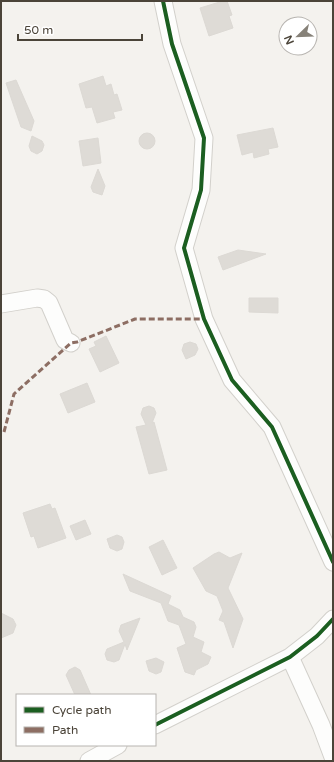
<svg xmlns="http://www.w3.org/2000/svg" width="334" height="762" font-family="'Varela Round',sans-serif">
<style>
.building{fill:#dedbd6;stroke:#dcd9d4}
.lines{fill:none;stroke-linecap:round;stroke-linejoin:round}
.street-casing{stroke:#d2d0cb;stroke-width:19}
.street{stroke:#fdfdfc;stroke-width:17}
.quiet{stroke:#8d6e63;stroke-width:3;stroke-dasharray:6 3;stroke-linecap:butt}
.cycleway-casing{stroke:#fff;stroke-width:6}
.cycleway{stroke:#1b5e20;stroke-width:4}
</style>
<rect width="100%" height="100%" fill="#f4f2ee"/>
<path class="building" d="M223,1H227L232,15L229,16L233,28L209,36L200,8Z
M103,76L106,86L111,84L114,95L117,94L122,110L113,112L115,118L97,123L92,107L86,108L79,84Z
M16,80L34,121L31,131L21,127L6,83Z
M273,128L278,147L268,149L269,154L254,158L253,152L242,155L237,135Z
M139 141a8 8 0 1 1 16 0a8 8 0 1 1-16 0Z
M32,136L42,141L44,145L42,151L37,154L31,151L29,146Z
M98,138L101,163L83,166L79,141Z
M98,169L105,186L102,195L93,192L91,187Z
M238,250L266,254L223,270L218,257Z
M249,298H278V313L249,312Z
M106,336L119,363L100,372L89,349L96,346L94,342Z
M190,342L196,344L198,349L195,355L186,359L182,350L184,344Z
M87,383L95,402L68,413L60,394Z
M149,406L154,408L156,413L152,423L154,422L167,470L149,474L136,427L146,425L141,414L143,408Z
M50,504L52,509L55,508L66,538L38,548L34,536L31,537L23,513Z
M85,520L91,534L76,540L70,526Z
M117,535L122,537L124,542L122,549L117,551L110,548L107,539Z
M163,540L177,568L162,575L149,547Z
M219,552L230,558L242,553L228,588L243,619L233,648L224,622L219,620L223,611L217,596L206,591L193,568L214,554Z
M123,574L171,596L168,604L180,610L183,617L194,622L196,627L193,637L204,642L201,652L211,657L208,664L196,670L194,675L185,672L177,648L186,644L179,625L168,621L161,603L130,591Z
M1,613L13,619L16,625L13,633L1,638Z
M140,618L127,650L125,644L119,660L114,662L107,660L105,654L107,649L124,642L119,631L121,625Z
M156,658L164,662L161,672L156,674L149,671L146,661Z
M75,667L80,670L91,695H75L66,675L69,670Z"/>
<g class="lines">
<g class="street-casing">
<path id="street" d="M163,1L172,44L204,138L201,190L184,248L204,319L232,380L272,427L333,562
M1,304L37,298L44,299L49,303L65,340L71,343
M290,657L321,725L333,757
M155,725L290,657L317,636L333,619
M89,761L118,745"/>
</g>
<use href="#street" class="street"/>
<path class="quiet" d="M4,432L14,394L71,343L77,342L135,319H204"/>
<g class="cycleway-casing">
<path id="cycleway" d="M163,1L172,44L204,138L201,190L184,248L204,319L232,380L272,427L333,562
M155,725L290,657L317,636L333,619"/>
</g>
<use href="#cycleway" class="cycleway"/>
</g>
<rect width="334" height="762" fill="none" stroke="#4b4439" stroke-width="4"/>
<rect x="16" y="694" width="140" height="52" fill="#ffffff" stroke="#b7b4b0"/>
<rect x="24" y="707" width="20" height="6" fill="#1b5e20" stroke="#b7b4b0"/>
<text x="52" y="714" font-size="12" fill="#4b4439">Cycle path</text>
<rect x="24" y="727" width="20" height="6" fill="#8d6e63" stroke="#b7b4b0"/>
<text x="52" y="734" font-size="12" fill="#4b4439">Path</text>
<g transform="translate(298 36) rotate(247)"><circle r="19" fill="#ffffff" stroke="#b7b4b0"/>
<path d="M0-3L7 15L0 10L-7 15Z" fill="#868178"/>
<text y="-6" font-size="11" font-weight="bold" text-anchor="middle" fill="#4b4439">N</text>
</g>
<path d="M18 34v6h124v-6" fill="none" stroke="#4b4439" stroke-width="2"/>
<text x="24" y="34" font-size="12" fill="#4b4439" stroke="#ffffff" stroke-width="3" paint-order="stroke">50 m</text>
</svg>
